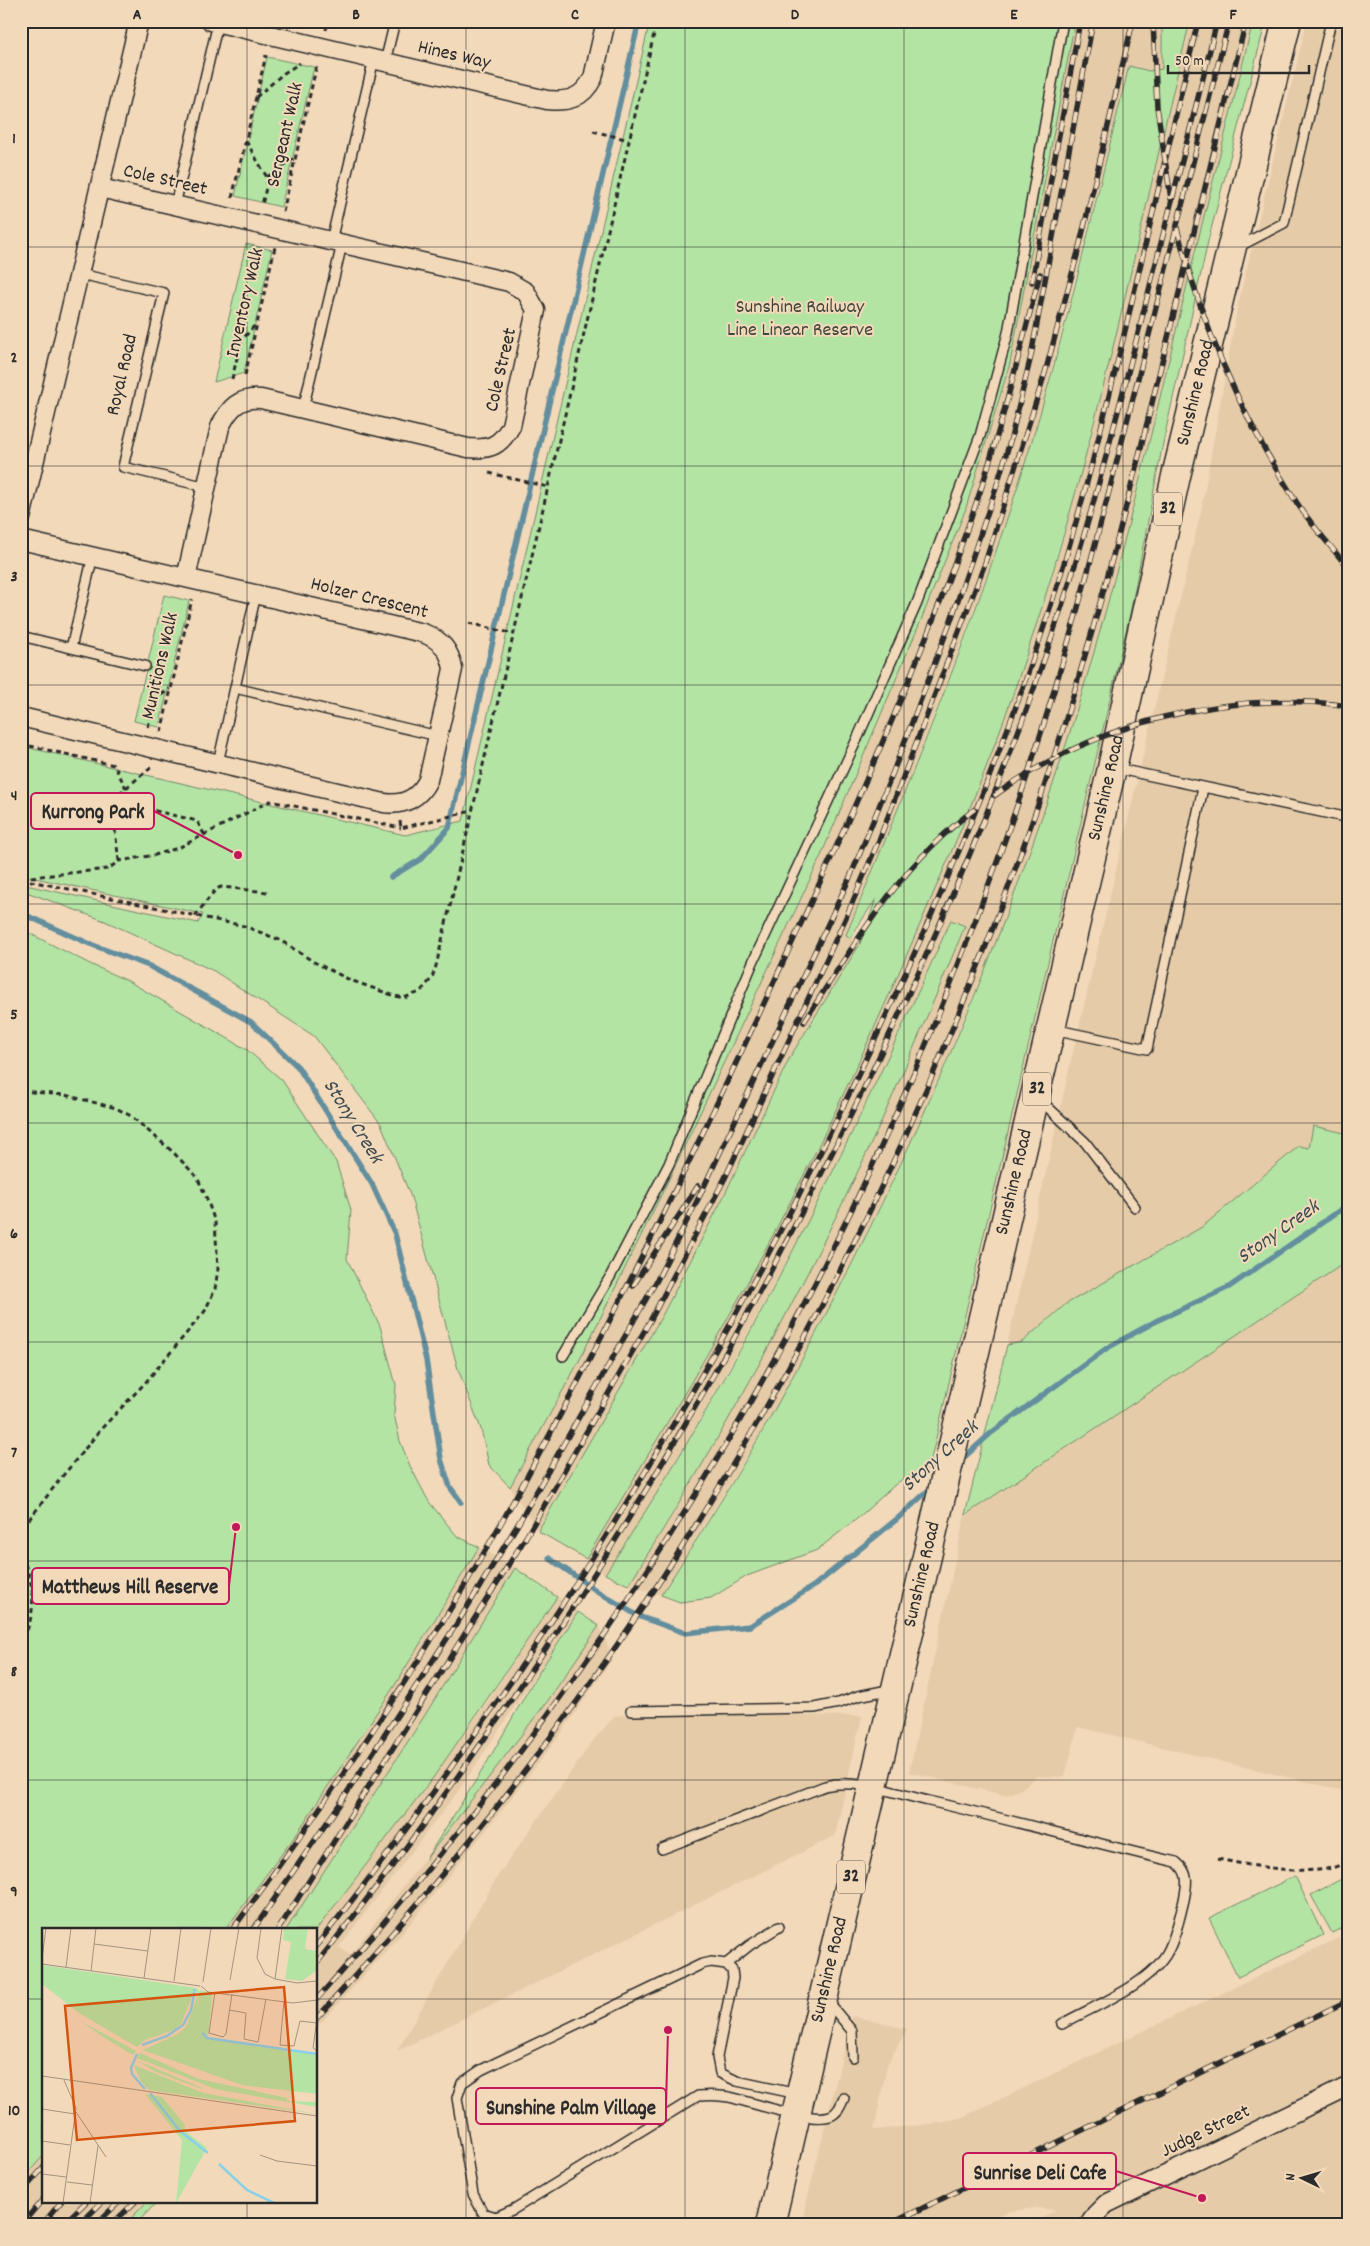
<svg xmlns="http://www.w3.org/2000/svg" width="1370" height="2246" font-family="Dekko,sans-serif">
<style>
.built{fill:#e5cba8}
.green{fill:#b4e4a4;stroke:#708868}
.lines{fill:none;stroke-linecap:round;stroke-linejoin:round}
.stream{stroke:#638e9e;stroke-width:5.5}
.service-casing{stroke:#2b2b2b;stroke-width:12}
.minor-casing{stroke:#2b2b2b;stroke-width:21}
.primary-casing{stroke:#2b2b2b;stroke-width:31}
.path{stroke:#2b2b2b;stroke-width:3;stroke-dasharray:5 4;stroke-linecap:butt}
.service{stroke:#f2d9ba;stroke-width:9}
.minor{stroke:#f2d9ba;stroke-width:18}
.primary{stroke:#f2d9ba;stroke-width:28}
.rail-casing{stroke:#2b2b2b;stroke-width:5.5}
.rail{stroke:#f2d9ba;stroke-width:4;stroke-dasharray:11;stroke-linecap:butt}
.grid{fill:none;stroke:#2b2b2b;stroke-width:1;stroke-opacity:0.55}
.labels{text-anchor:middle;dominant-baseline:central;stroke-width:4;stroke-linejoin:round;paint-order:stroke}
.shield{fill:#f2d9ba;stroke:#675f56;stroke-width:1}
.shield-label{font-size:19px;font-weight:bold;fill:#2b2b2b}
.street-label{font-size:20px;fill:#2b2b2b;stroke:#f2d9ba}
.park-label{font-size:20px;fill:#40473d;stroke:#f2d9ba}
.water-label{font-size:21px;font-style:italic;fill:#3e4c51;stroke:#f2d9ba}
.inset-river{fill:none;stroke:#89d0ea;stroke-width:2.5}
.inset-road{fill:none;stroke:#a29381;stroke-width:1}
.view{fill:#d5540f;fill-opacity:0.15;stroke:#d5540f;stroke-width:2.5}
.inset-edge{fill:none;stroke:#2b2b2b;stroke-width:2.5}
.leader{fill:none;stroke:#c2185b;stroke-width:2}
.callout-dot{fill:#c2185b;stroke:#f2d9ba;stroke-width:2}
.callout{fill:#f2d9ba;stroke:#c2185b;stroke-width:2}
.callout-label{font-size:21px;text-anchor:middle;font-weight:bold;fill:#2b2b2b}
.neatline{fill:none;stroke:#2b2b2b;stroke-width:2}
.grid-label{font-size:16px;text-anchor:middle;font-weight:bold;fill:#2b2b2b}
</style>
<rect width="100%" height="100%" fill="#f2d9ba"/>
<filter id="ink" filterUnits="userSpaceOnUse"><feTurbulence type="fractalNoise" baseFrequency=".02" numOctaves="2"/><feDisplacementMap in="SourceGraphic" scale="10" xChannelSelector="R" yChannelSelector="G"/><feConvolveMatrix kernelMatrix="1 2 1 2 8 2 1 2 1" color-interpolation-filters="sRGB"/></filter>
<g filter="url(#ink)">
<path class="built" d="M1075,21H1162V70L1150,71L1129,66L1040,414L1005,526L955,660L900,803L846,934L860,944L790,1057L723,1198L663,1314L538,1531L510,1487L579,1361L669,1179L820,858L919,625L965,511L1010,363Z
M1190,21H1253L1128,525L1084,691L1047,803L1005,920L923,1116L841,1285L771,1417L661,1595L628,1585L676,1510L869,1148L965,926L950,921L899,1036L811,1217L688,1441L641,1521L605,1574L586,1559L773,1235L1014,691L1061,547L1094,426Z
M1307,21H1349V1134L1313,1126L1309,1148L1299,1146L1202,1227L1066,1304L1022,1342L1007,1345L1071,1061L1201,511L1237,309Z
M1349,1260V1792L1078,1727L1065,1777L1037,1776L1020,1790L1004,1795L909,1772L965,1515Z
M479,1547L515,1568L425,1715L286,1930H225L295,1836L395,1685Z
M557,1597L578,1612L459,1790L339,1947L350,1955L549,1699L599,1626L613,1658L560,1735L495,1819L400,1936L316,2028V1930L481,1711Z
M634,1714L862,1716L835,1836L397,2051L499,1874L592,1742L615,1716Z
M1349,1933V2225H1029L1056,2210L1034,2208L1006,2212L980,2225H801L852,2016L907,2029L887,2065L874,2130L940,2123L963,2117Z
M44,2155V2202H147L124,2225H21V2181Z"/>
<path class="green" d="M650,21H1075L1010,363L965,511L919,625L820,858L669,1179L579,1361L510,1487L489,1465L481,1429L458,1369L411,1197L381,1124L314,1036L214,971L105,921L21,890V884L198,923L203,914L21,875V746L405,835L463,821Z
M1162,21H1190C1135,245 1091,473 1014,691C989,765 958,837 927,908C880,1018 830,1127 774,1233C716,1344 650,1451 586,1559L538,1531L663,1314L723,1198L790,1057L860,944L876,899L850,938L846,935C917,764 988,591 1040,414C1074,299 1100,182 1129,66L1149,71L1162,69Z
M1253,21H1266L1209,237L1163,443L1130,614L929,1468L898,1482L858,1518L817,1550L747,1576L711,1598L680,1602L661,1595C699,1536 738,1476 772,1414C881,1219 975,1014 1047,802C1109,622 1150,437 1195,252C1214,175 1235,99 1253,21Z
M267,57L314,67L281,207L235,196Z
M246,244L272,250L244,373L214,382Z
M164,595L189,601L159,727L134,721Z
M951,920L965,926C934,1000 903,1075 869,1148C798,1299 718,1445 628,1585L605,1574C742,1368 849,1145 951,920Z
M21,929L92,965L128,981L246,1049L282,1080L336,1162L351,1210L347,1259L380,1326L396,1385L394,1414L400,1441L410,1466L429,1502L457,1536L479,1547L395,1685L295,1836L225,1930H44V2155L21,2181Z
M1313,1126L1349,1134V1260L965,1515L1007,1345L1022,1342L1066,1304L1202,1227L1299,1146L1309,1148Z
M515,1568L557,1597L435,1775L316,1930H286L425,1715Z
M578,1612L599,1626L549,1699L426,1859L485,1766L534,1680Z
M1349,1875V1924L1332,1933L1311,1895Z
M1295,1876L1323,1935L1238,1977L1209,1918Z
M147,2202H157L135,2225H124Z"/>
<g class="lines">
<path class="stream" d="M391,877L421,859L449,828L639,21
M21,913L90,944L149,966L251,1022L298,1067L372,1184L395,1234L426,1360L441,1459L450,1487L461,1502
M960,1461L991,1433L1107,1348L1158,1320L1229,1287L1349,1204
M549,1558L597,1591L638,1616L685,1633L750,1626L815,1585L897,1519L933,1486"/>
<g class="service-casing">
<path id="service" d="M385,62L395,21
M175,205L218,23
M331,241L374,59
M1238,247L1284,223L1331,21
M80,274L164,293L123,467L207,487
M303,409L342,244
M21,636L145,666
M71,648L93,556
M235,688L438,736
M218,763L256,594
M1114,768L1349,818
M1053,1029L1147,1049L1203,788
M1039,1099L1085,1142L1135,1207
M563,1356L610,1277L669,1164L753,962L858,737L917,603L980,436L1008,333L1063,21
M631,1711L814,1708L839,1703L858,1696L893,1689
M662,1849L825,1786C858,1778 896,1794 929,1801C1012,1820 1093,1843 1176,1862C1190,1873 1187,1884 1184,1900C1180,1916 1176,1936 1168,1951C1151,1984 1094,2006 1062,2024
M726,1964L750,1945L779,1927
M828,2002L852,2031L853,2057
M798,2094L737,2081L720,2073L717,2057L733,1978L732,1970L726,1964L711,1962L702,1964L481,2070L462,2083L457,2098L473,2194L483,2213L496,2217L514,2209L698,2096C709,2095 719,2095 729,2097C752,2102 809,2123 830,2116C838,2113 841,2105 844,2098"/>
</g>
<g class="minor-casing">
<path id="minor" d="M211,21L547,100C568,102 582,99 593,78L606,21
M100,188L509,282L526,292L536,310L511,426C500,446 490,450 468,448L261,399C239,397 229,408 220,427L186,578
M21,518L139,21
M21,540L423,633C441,640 450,650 453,669L428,780C419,798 404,806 384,803L21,717
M1089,2225L1096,2214L1106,2204L1349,2086"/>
</g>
<g class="primary-casing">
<g id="primary">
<path id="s1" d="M770,2225L1112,768L1176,476L1287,21"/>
</g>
</g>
<path class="path" d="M326,30L328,21
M256,97L284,73L300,63
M593,131L629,140
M246,141L268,179L262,205
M267,177L295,158
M232,198L266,55
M283,212L317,64
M245,375L275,247
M232,379L241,341L256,324
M489,473L548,487
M469,623L514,634
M149,678L164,693L170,689
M148,727L155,699L164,693
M161,732L192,599
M21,744L114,765L126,788
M111,800L197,821L204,834
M400,821L401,828L472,811
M119,861L111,800L153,766
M22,878L108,869L119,861L155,855L178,848L270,801L401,828
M21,879L244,926L280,940L314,962L350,980L395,996L404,998L420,992L432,978L436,966L657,21
M195,916L216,889L221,887L268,892
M21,1091L65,1095L116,1108L131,1116L173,1152L197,1177L207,1199L215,1222L218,1269L215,1289L205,1311L145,1383L102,1428L61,1478L21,1530
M21,1556C36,1585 37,1614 21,1643
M1218,1859C1245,1865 1305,1875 1331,1868C1337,1867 1343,1863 1349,1861"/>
<use href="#service" class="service"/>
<use href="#minor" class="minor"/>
<use href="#primary" class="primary"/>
<g class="rail-casing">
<path id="rail" d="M1153,21L1157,107L1171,199
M1177,228C1202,326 1242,418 1297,503C1312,526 1332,547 1349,569
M1032,282L1080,21
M994,796C1094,723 1226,689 1349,706
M804,1022C854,945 900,864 975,809
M633,1286L698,1186
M232,1930C330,1798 423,1661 504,1518C593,1359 675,1194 752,1029C835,851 918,675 981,489C1004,419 1021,345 1040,274
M253,1930L339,1805L463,1614L518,1524L657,1280L700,1195L851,875L893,772L950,623L996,488L1011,438L1031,356L1093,21
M278,1930L526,1537L650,1321L725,1178L847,915L879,840L984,566L1045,373L1078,252L1133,21
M316,1946C540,1666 727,1357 878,1033C943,893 1004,751 1051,605C1080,516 1102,425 1124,335C1149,230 1173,126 1198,21
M316,1964C518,1712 689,1438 834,1149C921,975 1001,795 1061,609C1094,509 1119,407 1145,306C1169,211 1194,116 1217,21
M316,2000C511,1783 681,1543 815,1283C895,1128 961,967 1018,803C1059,684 1091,562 1122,441C1158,301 1193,161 1229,21
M316,2019C442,1881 560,1735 662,1578C819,1337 945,1074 1039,802C1087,661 1125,515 1160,370C1189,254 1218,138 1246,21
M21,2193L44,2167
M21,2225L44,2198
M42,2225L61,2202
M62,2225L86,2202
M79,2225L102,2202
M95,2225L119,2202
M111,2225L135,2202
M888,2225L1349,2000"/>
</g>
<use href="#rail" class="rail"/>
</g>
</g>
<path class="grid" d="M247,21V1930M466,21V2225M685,21V2225M904,21V2225M1123,21V2225M21,247H1349M21,466H1349M21,685H1349M21,904H1349M21,1123H1349M21,1342H1349M21,1561H1349M21,1780H1349M21,1999H44M316,1999H1349M247,2202V2225"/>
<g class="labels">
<g class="shield">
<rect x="1154" y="492.5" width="28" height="33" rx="4"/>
<rect x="1023" y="1072.5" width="28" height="33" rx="4"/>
<rect x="837" y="1860.5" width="28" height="33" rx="4"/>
</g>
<g class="shield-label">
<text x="1168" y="509">32</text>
<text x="1037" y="1089">32</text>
<text x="851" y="1877">32</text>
</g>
<g class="street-label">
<text transform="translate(454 56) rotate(13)">Hines Way</text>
<text transform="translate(286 135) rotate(-77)">Sergeant Walk</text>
<text transform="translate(165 181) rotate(13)">Cole Street</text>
<text transform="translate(246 303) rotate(-77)">Inventory Walk</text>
<text transform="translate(502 370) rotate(-77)">Cole Street</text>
<text transform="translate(123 375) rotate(-77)">Royal Road</text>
<text stroke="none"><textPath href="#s1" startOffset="1881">Sunshine Road</textPath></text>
<text transform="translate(369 599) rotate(14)">Holzer Crescent</text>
<text transform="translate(161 666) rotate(-77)">Munitions Walk</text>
<text stroke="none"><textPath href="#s1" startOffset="1476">Sunshine Road</textPath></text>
<text stroke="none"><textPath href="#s1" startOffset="1071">Sunshine Road</textPath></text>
<text stroke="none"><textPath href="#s1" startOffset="668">Sunshine Road</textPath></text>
<text stroke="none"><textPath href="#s1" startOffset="262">Sunshine Road</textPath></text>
<text transform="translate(1206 2132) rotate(-26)">Judge Street</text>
</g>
<g class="park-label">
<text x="800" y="308">Sunshine Railway<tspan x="800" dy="23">Line Linear Reserve</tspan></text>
</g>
<g class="water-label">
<text transform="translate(352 1122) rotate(58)">Stony Creek</text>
<text transform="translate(1279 1233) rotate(-35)">Stony Creek</text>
<text transform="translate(941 1457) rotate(-42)">Stony Creek</text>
</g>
</g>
<g transform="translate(42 1928)">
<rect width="275" height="275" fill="#f2d9ba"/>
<path d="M242,0H266L263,21L275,23V42L260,53L243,51L249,14L241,12ZM0,37L154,60L157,63L154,87L158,62L170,66L166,111L275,127V166L200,157L101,122L136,106L144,99L156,67L153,61L139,96L132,102L103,112L95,119L37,85L0,56ZM40,94L94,123L91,127L61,109ZM98,125L157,151L245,170V173L275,174V179L173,161L103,133L95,130ZM94,132L160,160V161L114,144ZM92,137L161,165L275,186L107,162L98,152ZM103,166L120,169L143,197V203L165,220L134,275L140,212Z" fill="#b4e4a4"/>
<path class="inset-river" d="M160,105L165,110L275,126M100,117L125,108L141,97L149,82L153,61M95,126L89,140L90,146L103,161M108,165L138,203L166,225M177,236L205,262L232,275"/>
<path class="inset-road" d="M219,0L215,30L223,46L233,51L255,55L275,53M52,16L106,23M0,31L4,0M0,36L158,58M24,39L29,0M49,43L54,0M102,50L109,0M233,51L240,0M188,52L197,0M132,53L139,0M161,54L169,0M159,58L166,64L251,75L275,72M173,64L167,105L181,109L184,106L190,66M242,73L238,117L252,118L258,93L275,95M187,82L204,85L202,111L216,114L224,71M275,91L271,120L275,123M0,148L275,188M0,181L33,186M34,184L64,229M0,213L28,217M218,227L235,233L275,238M0,246L24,249M25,254L50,257M21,275L34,180L22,152M48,275L56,218"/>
<path class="view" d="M242,59L253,193L35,212L23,78Z"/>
<rect width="275" height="275" class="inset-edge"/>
</g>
<path class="leader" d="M238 855L154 811M236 1527L229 1586M668 2030L666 2106M1202 2198L1116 2171"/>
<g class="callout-dot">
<circle cx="238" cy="855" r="5"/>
<circle cx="236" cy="1527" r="5"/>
<circle cx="668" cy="2030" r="5"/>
<circle cx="1202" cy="2198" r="5"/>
</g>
<g class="callout">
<rect x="31" y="793" width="123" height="36" rx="5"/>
<rect x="32" y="1568" width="197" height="36" rx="5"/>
<rect x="476" y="2088" width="190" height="36" rx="5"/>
<rect x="963" y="2153" width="153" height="36" rx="5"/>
</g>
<g class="callout-label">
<text x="93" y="818">Kurrong Park</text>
<text x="130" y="1593">Matthews Hill Reserve</text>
<text x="571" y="2114">Sunshine Palm Village</text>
<text x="1040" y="2179">Sunrise Deli Cafe</text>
</g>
<rect width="1370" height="2246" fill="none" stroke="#f2d9ba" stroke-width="55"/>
<g transform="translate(1302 2178) rotate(275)" stroke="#f2d9ba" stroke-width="4" paint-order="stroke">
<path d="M0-4L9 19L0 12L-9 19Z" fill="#2b2b2b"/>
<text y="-8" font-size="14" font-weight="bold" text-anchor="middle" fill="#2b2b2b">N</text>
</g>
<path d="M1168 65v8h141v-8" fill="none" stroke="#2b2b2b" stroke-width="2.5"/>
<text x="1175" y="65" font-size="15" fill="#2b2b2b" stroke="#f2d9ba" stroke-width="4" paint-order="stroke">50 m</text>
<rect x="28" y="28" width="1314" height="2190" class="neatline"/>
<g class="grid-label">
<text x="137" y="19">A</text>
<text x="356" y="19">B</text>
<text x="575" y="19">C</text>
<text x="795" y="19">D</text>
<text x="1014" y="19">E</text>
<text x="1233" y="19">F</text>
<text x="14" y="143">1</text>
<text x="14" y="362">2</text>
<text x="14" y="581">3</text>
<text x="14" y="800">4</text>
<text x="14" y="1019">5</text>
<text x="14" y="1238">6</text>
<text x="14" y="1457">7</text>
<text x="14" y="1676">8</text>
<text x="14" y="1896">9</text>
<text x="14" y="2115">10</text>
</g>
</svg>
